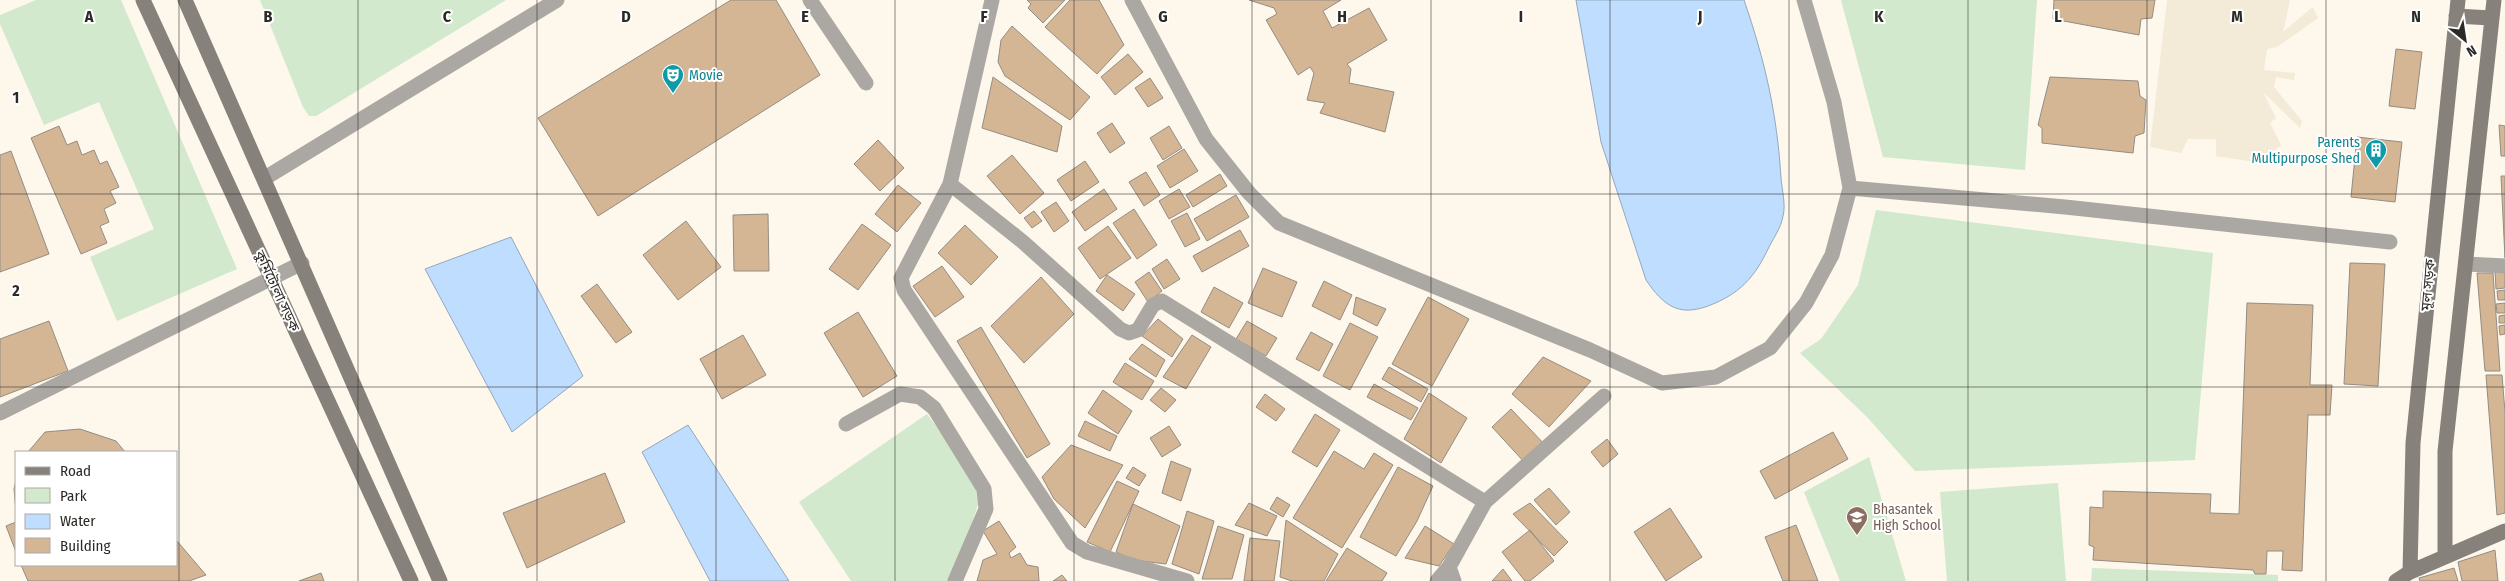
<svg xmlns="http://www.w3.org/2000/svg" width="2505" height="581" font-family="'Fira Sans Condensed','Noto Sans Bengali',sans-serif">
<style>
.built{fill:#f3ead8}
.green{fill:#d2e9cd}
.water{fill:#bfddfe;stroke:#93a7bd}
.building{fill:#d4b695;stroke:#948c83}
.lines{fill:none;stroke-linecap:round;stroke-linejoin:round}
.street{stroke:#aba8a3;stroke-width:15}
.secondary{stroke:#86817b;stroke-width:15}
.grid{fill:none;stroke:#2c2a26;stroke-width:1;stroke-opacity:0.55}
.labels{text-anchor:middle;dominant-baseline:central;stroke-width:4;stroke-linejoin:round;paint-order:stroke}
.culture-label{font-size:14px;fill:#0d838f;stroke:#fff;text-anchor:start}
.street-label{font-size:14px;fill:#2c2a26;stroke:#fff}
.education-label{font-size:14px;fill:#785e54;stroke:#fff;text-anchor:start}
.grid-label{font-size:16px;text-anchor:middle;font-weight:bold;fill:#2c2a26;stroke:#fff;stroke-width:4;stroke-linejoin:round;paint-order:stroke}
</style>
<rect width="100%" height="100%" fill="#fdf7ec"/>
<path class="built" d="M2167,0H2290L2283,32L2313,7L2318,18L2277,47L2267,49L2264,70L2295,73L2294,80L2276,77L2274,87L2302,121L2300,128L2263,92L2276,118L2270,123L2281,145L2271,153L2268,164L2216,156V139H2188L2181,153L2150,147Z"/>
<path class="green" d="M36,0H121L237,269L117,321L90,257L154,229L99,102L44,125L0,24V15Z
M260,0H506L316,116H309L303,107Z
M1841,0H2037L2025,170L1883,157Z
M1876,210L2213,253L2195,460L1915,471L1867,417L1800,353L1821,339L1858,285Z
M927,414L983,489L953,581H851L799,502Z
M1869,457L1906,581H1840L1804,492Z
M2058,483L2066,581H1947L1940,492Z
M2092,568L2278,575V581H2091Z"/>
<path class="water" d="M1576,0H1744C1765,61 1777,113 1781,178C1782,190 1786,205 1783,216C1781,228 1774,237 1769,247C1755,277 1740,294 1708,306C1678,317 1663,305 1646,280L1601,142Z
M511,237L583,376L512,432L425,269Z
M688,425L789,581H710L642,452Z"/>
<path class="building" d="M731,0H776L820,75L598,216L538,118Z
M1027,0H1065L1043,23L1028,8L1031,4Z
M1070,0H1099L1124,45L1097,74L1045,27Z
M1249,0H1341L1323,11L1332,28L1369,8L1387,40L1347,64L1351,69L1349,83L1394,92L1385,132L1320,113L1325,103L1307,100L1314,73L1310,67L1298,75L1266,20L1277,14L1274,8Z
M2054,0H2155L2152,18L2141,19L2139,35L2053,19Z
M1012,26L1090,97L1070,120L1005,76L998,62L1001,40Z
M2396,49L2422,52L2415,109L2389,106Z
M1128,54L1143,72L1115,95L1101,77Z
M993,77L1062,126L1057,152L982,128Z
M2050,77L2138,81L2140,96L2146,100L2144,133L2135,136L2133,153L2042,143V128L2038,125Z
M1150,78L1163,98L1148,107L1135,88Z
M1112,123L1125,143L1110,153L1097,133Z
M2499,125L2505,126V156H2501Z
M59,126L67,145L77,141L82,155L94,150L100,164L107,161L119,187L110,191L116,203L104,209L109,222L100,226L107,243L81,254L31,138Z
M1169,126L1182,148L1163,160L1150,138Z
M2357,137L2402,142L2395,202L2351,197Z
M878,140L904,168L880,191L854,164Z
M1184,149L1198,171L1170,188L1157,166Z
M11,151L49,254L0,272V155Z
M1012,155L1044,193L1020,214L987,176Z
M1085,161L1099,182L1071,201L1057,180Z
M1146,172L1160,195L1144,206L1129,182Z
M1220,174L1227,186L1193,207L1186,195Z
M2501,176H2505V258Z
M898,185L921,203L897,232L875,214Z
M1104,189L1117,209L1085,231L1072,212Z
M1179,189L1190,207L1169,219L1159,201Z
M1236,195L1249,217L1207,241L1194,219Z
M1056,202L1069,221L1054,232L1041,212Z
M1134,209L1157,245L1137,259L1113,223Z
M1034,211L1042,221L1032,228L1024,218Z
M1187,213L1200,239L1185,247L1171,221Z
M768,214L769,271H734L733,215Z
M686,221L721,267L678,300L643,255Z
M862,224L891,245L858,290L829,269Z
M965,225L998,257L971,285L938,253Z
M1108,226L1131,258L1100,279L1078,248Z
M1240,230L1249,246L1202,272L1193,256Z
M1167,259L1180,279L1164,289L1152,269Z
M2350,263L2385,264L2378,386L2344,384Z
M942,266L964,297L935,317L913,286Z
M1263,268L1297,282L1282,317L1248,303Z
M2505,270V288L2496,289L2495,271Z
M1149,272L1162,291L1148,302L1135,282Z
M2477,273H2493L2500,371H2485Z
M1107,275L1135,294L1123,311L1096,291Z
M1041,277L1074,314L1024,363L991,326Z
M1324,281L1352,295L1340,320L1312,306Z
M597,284L632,332L616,343L581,296Z
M1214,287L1243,303L1229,328L1201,312Z
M2505,290V300H2498L2497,291Z
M1356,297L1386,309L1377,326L1353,314Z
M1428,297L1469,319L1432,386L1392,364Z
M2247,303L2313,305L2310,385H2332L2330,415H2308L2302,571L2282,570L2283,551H2267L2266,574H2255L2253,570L2093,560L2094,547L2089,545L2090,507L2103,508V491L2211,494L2210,513L2239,514Z
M2505,303V313H2497L2496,304Z
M858,312L897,376L863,397L824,333Z
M2505,315V323H2499V316Z
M1158,319L1183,339L1172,357L1142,336Z
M49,321L68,371L0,397V339Z
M1247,321L1277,338L1266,356L1236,339Z
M1350,323L1378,337L1350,390L1323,376Z
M2505,325V334L2500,335L2499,326Z
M981,327L1050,444L1027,458L957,341Z
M1311,332L1333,344L1319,371L1296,359Z
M743,335L766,375L722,399L700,359Z
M1192,335L1211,347L1186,389L1163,377Z
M1142,344L1165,360L1156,377L1129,359Z
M1543,357L1591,381L1549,427L1512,394Z
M1125,363L1154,381L1142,400L1113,382Z
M1389,367L1428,389L1421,402L1382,379Z
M2486,375H2502L2505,412V513L2497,515Z
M1374,384L1418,408L1411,420L1367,397Z
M1161,388L1176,400L1165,412L1150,400Z
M1103,390L1132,411L1118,434L1088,413Z
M1429,393L1467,418L1441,463L1404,439Z
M1265,394L1285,409L1276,421L1256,407Z
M1511,409L1546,446L1526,464L1492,427Z
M1315,414L1340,430L1317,467L1292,452Z
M1085,421L1117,436L1110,451L1078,436Z
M1169,426L1181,445L1162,457L1150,438Z
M80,429L116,441L125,452H28L45,432Z
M1833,432L1848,459L1775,499L1760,471Z
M1607,439L1618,454L1603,467L1591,452Z
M1071,445L1123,465L1085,528L1054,499L1042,477Z
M1334,451L1364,469L1374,453L1393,465L1342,548L1293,518Z
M1171,461L1191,469L1181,501L1162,493Z
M1133,467L1146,475L1139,486L1126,478Z
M1398,467L1433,486L1417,521L1396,556L1360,537Z
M605,473L625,522L527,568L503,513Z
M16,480V511L14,489Z
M1117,481L1139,491L1110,552L1087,542Z
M1549,488L1570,512L1556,525L1534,500Z
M1277,497L1290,505L1283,517L1270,509Z
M1249,503L1277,516L1267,536L1235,525Z
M1530,503L1568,542L1554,556L1513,514Z
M1133,504L1180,526L1166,564L1133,560L1116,552Z
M1670,508L1702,557L1666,581L1634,532Z
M1187,511L1214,521L1199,574L1172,564Z
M1286,520L1338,554L1324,581H1292L1280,577Z
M999,521L1016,547L1009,553L1011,558L1020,553L1027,565L1038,567L1039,581H977L983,560L997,554L983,531Z
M16,522V552L6,526Z
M1796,525L1818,581H1783L1765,537Z
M1218,526L1244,535L1232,579H1202Z
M1425,526L1454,544L1439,566L1405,558Z
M1530,530L1554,561L1530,581H1525L1502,552Z
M1250,538L1280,541L1274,581H1244Z
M177,541L206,575L189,581H28L21,565H176Z
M1347,548L1387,573L1382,581H1326Z
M2495,550L2498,581H2462L2458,562Z
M2454,568L2458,581H2420L2419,578Z
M1503,569L1512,581H1492Z
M321,573L324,581H299Z
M1062,575L1067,581H1053Z"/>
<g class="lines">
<path class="street" d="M810,0L866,83
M992,0L950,184L901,278L904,290L1072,543L1087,552L1187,581
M1132,0L1206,139L1249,193L1279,223L1590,350L1662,383L1716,377L1770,348L1806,303L1832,255L1850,188L1834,102L1804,0
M265,178L557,0
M950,184L1023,242L1120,329L1129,333L1138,330L1153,305L1162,301L1485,502
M1850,188L2065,207L2390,242
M2466,264L2505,266
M0,413L302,263
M846,424L900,394L920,397L934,408L984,489L986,509L955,581
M1449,567L1454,581
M1437,581L1449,567L1485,502L1604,396"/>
<path class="secondary" d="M143,0L411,581
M185,0L440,581
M2456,16L2491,18
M2445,557V451L2494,0
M2410,572L2413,443L2458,0
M2396,581L2410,572L2505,531"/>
</g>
<path class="grid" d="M179,0V581M358,0V581M537,0V581M716,0V581M895,0V581M1074,0V581M1252,0V581M1431,0V581M1610,0V581M1789,0V581M1968,0V581M2147,0V581M2326,0V581M0,194H2505M0,387H2505"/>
<defs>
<g id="theatre-pin" transform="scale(1.125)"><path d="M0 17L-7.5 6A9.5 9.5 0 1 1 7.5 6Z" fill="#0f9aa8" stroke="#fff"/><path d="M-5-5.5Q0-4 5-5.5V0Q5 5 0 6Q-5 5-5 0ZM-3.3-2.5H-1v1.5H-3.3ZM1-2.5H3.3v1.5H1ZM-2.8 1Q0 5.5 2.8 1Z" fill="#fff"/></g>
<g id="building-pin" transform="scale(1.125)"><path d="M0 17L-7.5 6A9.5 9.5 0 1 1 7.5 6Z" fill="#0f9aa8" stroke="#fff"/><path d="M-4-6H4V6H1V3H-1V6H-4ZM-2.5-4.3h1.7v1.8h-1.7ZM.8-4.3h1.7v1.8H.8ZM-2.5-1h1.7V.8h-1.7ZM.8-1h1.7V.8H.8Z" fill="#fff"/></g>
<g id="school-pin" transform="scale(1.125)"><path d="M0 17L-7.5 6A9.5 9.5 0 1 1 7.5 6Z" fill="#8d6e63" stroke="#fff"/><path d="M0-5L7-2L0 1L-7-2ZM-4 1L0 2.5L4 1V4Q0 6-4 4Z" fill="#fff"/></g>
</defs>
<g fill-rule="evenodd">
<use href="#theatre-pin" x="673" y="75"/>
<use href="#building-pin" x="2376" y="150"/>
<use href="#school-pin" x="1857" y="517"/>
</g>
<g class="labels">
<g class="culture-label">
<text x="689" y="75">Movie</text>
<text x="2360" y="142" text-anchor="end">Parents<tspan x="2360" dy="16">Multipurpose Shed</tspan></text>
</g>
<g class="street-label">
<text transform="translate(2428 285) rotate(-85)">মূল সড়ক</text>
<text transform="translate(277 291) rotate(65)">কুর্মিটোলা সড়ক</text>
</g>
<g class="education-label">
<text x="1873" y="509">Bhasantek<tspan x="1873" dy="16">High School</tspan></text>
</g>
</g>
<g class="grid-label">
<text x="89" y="22">A</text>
<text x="268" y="22">B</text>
<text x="447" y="22">C</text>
<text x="626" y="22">D</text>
<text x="805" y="22">E</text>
<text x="984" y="22">F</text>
<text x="1163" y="22">G</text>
<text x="1342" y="22">H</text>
<text x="1521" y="22">I</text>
<text x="1700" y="22">J</text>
<text x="1879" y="22">K</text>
<text x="2058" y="22">L</text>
<text x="2237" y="22">M</text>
<text x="2416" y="22">N</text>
<text x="16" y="103">1</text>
<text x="16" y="296">2</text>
</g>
<rect x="15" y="451" width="162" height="115" fill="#ffffff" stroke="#abaaa8"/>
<rect x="25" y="467" width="25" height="8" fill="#86817b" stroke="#abaaa8"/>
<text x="60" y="476" font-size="15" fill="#2c2a26">Road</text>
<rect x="25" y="488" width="25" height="15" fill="#d2e9cd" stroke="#abaaa8"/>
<text x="60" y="501" font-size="15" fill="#2c2a26">Park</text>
<rect x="25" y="514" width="25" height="15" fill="#bfddfe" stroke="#abaaa8"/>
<text x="60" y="526" font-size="15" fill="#2c2a26">Water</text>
<rect x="25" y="538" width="25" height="15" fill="#d4b695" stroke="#abaaa8"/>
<text x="60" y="551" font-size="15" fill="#2c2a26">Building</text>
<g transform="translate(2465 40) rotate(150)" stroke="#ffffff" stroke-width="4" paint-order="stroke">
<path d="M0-4L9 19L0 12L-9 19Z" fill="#2c2a26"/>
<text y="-8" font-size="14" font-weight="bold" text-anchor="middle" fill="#2c2a26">N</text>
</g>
</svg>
